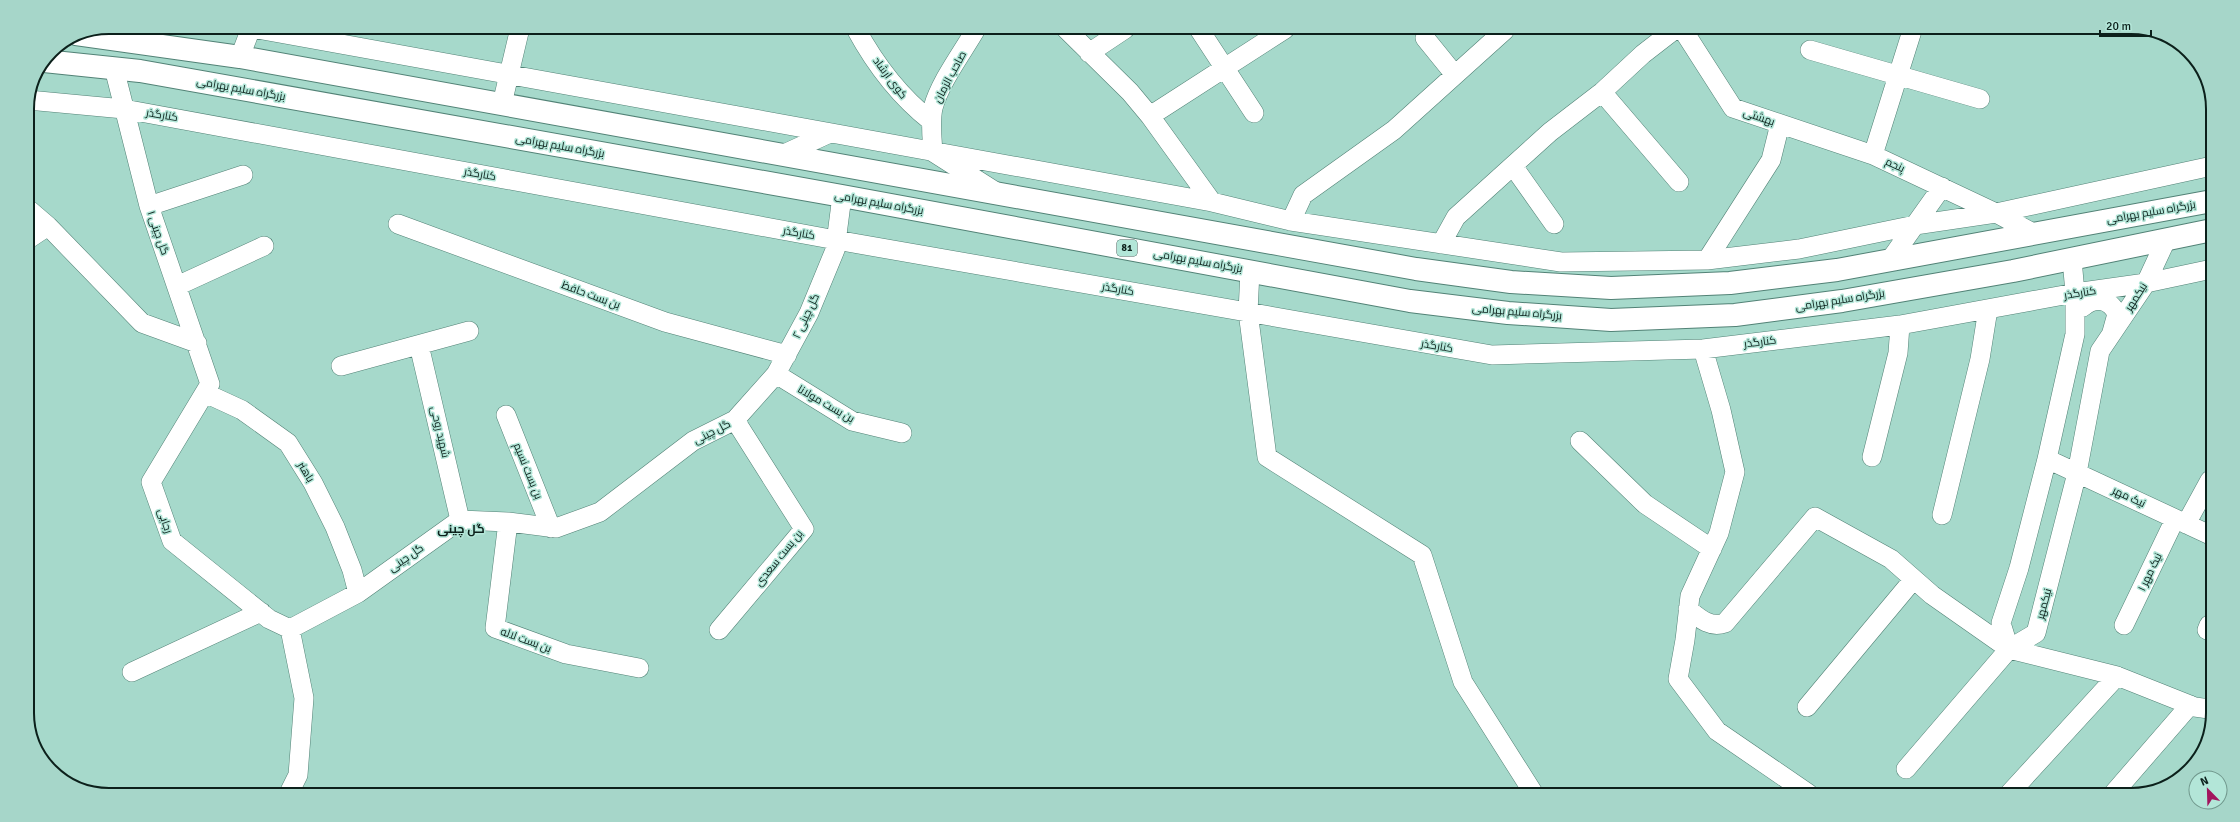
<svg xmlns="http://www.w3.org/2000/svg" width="2240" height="822" font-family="Signika,Cairo,sans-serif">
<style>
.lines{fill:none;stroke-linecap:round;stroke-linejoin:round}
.minor-casing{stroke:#528276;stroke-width:20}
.trunk-casing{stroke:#528276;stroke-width:24}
.minor{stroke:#fff;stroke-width:19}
.trunk{stroke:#fff;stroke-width:22}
.labels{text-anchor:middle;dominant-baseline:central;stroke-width:3;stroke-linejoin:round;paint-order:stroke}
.shield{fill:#b3e6d8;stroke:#3e5b54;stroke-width:1}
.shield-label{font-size:10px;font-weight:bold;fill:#0c201b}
.street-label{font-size:11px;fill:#0c201b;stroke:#b3e6d8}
.neighbourhood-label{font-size:12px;font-weight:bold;fill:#0c201b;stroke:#b3e6d8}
.rim{fill:none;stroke:#0c201b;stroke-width:2}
</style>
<rect width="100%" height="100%" fill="#a6d9cb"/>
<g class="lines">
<g class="minor-casing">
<path id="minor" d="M247,27L1212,202L1291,221L1561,262L1707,260L1799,249L1915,225L1996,213L2212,166
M856,29C875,64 899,96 931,121
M976,29C962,53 940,82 933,108C930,122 932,138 933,152L996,192
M1066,29L1130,92L1150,116L1212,202
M1199,29L1254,113
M1683,30L1733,108L1873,155
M1912,31L1873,155L1996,213L2033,233
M1425,38L1455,75
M1810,50L1980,99
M1089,53L1125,29
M240,57L251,28
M114,68L149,206L210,384L151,482L172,541L269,619L290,629
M1602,92L1679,182
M28,100L124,109L836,240L1492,355L1703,349L1900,325L2075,293L2146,283L2212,269
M502,104L520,28
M1150,116L1285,29
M784,154L830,133
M1513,166L1554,224
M149,206L243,175
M27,208L48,226
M1291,221L1303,195L1394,130L1505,30
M398,224L665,322L787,355
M27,240L48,226L142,323L197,343
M1441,244L1456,217L1550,132L1602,92L1643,54L1674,30
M1707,260L1771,160L1780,124
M1890,260L1942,187
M1250,271L1248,312L1267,457L1422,555L1463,682L1534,794
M177,286L264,246
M2083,307C2095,296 2110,299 2117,314L2112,332
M419,345L460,520
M1703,349L1721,410L1735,472L1719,533L1690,596L1685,640L1678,679L1717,731L1809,794
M341,366L469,331
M776,374L852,421L902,433
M205,393L242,410L288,443L313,483L335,527L352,570L358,593
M506,415L551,528
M1580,441L1645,504L1712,549
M1872,457L1898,353L1900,325
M2047,459L2210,535
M1942,515L1980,359L1988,309
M508,522L495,628L566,654L639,668
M2186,524L2210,480
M1688,609C1700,619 1710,628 1725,623L1815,517L1891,559L1932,595L2009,649L2117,676L2195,707L2209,709
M2124,625L2175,519
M290,629L358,593L460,520L508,522L556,528L600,512L693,441L735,420L776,374L809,313L835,250L842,196
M719,630L804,529L735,420
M2207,630L2209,625
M2009,649L2001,623L2019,568L2047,459L2075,334V293L2072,259
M132,672L261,612
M1807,707L1913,580
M1906,769L2009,649L2036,633L2077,473L2100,351L2146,283L2166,240
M290,791L298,775L304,698L290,629
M2008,795L2117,676
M2112,795L2190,705"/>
</g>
<g class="trunk-casing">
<path id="trunk" d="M76,34L240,57L1416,269L1511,282L1611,288L1730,283L1837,270L2212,201
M44,61L140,71L842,196L1410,301L1508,313L1611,320L1735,315L1842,301L2013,271L2212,230"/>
</g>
<use href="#minor" class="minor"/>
<use href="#trunk" class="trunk"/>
</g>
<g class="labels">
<rect class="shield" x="1117" y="240" width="20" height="16" rx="3"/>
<g class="shield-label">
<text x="1127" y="248">81</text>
</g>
<g class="street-label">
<text transform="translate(950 77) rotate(-62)">صاحب الزمان</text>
<text transform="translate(890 78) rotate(53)">کوی ارشاد</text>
<text transform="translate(241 89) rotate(10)">بزرگراه سلیم بهرامی</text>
<text transform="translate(162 115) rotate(10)">کنارگذر</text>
<text transform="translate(1759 117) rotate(19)">بهشتی</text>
<text transform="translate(560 146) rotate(10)">بزرگراه سلیم بهرامی</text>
<text transform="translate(1895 165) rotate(25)">پنجم</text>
<text transform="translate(480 174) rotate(10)">کنارگذر</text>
<text transform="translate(879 203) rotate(10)">بزرگراه سلیم بهرامی</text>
<text transform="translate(2151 212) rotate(-10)">بزرگراه سلیم بهرامی</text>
<text transform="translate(158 233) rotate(71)">گل چینی ۱</text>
<text transform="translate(799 233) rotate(10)">کنارگذر</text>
<text transform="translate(1198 261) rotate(10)">بزرگراه سلیم بهرامی</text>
<text transform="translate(1118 289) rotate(10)">کنارگذر</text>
<text transform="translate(2080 293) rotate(-9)">کنارگذر</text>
<text transform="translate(591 295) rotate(20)">بن بست حافظ</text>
<text transform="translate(2136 297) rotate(-57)">نیکمهر</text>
<text transform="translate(1840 300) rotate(-9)">بزرگراه سلیم بهرامی</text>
<text transform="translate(1517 312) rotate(5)">بزرگراه سلیم بهرامی</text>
<text transform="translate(806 316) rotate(-65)">گل چینی ۲</text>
<text transform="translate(1760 342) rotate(-7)">کنارگذر</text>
<text transform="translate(1437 346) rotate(10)">کنارگذر</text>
<text transform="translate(826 404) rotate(30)">بن بست مولانا</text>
<text transform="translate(440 432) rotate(77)">شهید روحی</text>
<text transform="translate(712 432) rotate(-27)">گل چینی</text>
<text transform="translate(528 471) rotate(68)">بن بست نسیم</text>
<text transform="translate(306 472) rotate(59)">باهنر</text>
<text transform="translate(2129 497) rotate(25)">نیک مهر</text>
<text transform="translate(165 521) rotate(71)">رجایی</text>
<text transform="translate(406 558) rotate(-35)">گل چینی</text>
<text transform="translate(779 558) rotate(-51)">بن بست سعدی</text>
<text transform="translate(2150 572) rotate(-64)">نیک مهر ۱</text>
<text transform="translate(2044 604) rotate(-75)">نیکمهر</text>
<text transform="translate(526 640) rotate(20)">بن بست لاله</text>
</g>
<g class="neighbourhood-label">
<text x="461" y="529">گل چینی</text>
</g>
</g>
<path d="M0 0H2240V822H0ZM109 34H2131A75 75 0 0 1 2206 109V713A75 75 0 0 1 2131 788H109A75 75 0 0 1 34 713V109A75 75 0 0 1 109 34Z" fill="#a6d6c9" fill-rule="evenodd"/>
<path class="rim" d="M109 34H2131A75 75 0 0 1 2206 109V713A75 75 0 0 1 2131 788H109A75 75 0 0 1 34 713V109A75 75 0 0 1 109 34Z"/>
<g transform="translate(2208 790) rotate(337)"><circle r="19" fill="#b3e6d8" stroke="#70978c"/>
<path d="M0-3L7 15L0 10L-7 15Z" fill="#a2155d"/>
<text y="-6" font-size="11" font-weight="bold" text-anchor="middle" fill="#0c201b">N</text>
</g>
<path d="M2100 30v6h51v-6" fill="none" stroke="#0c201b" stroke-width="2"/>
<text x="2106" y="30" font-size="12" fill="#0c201b" stroke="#b3e6d8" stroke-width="3" paint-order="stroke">20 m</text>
</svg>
